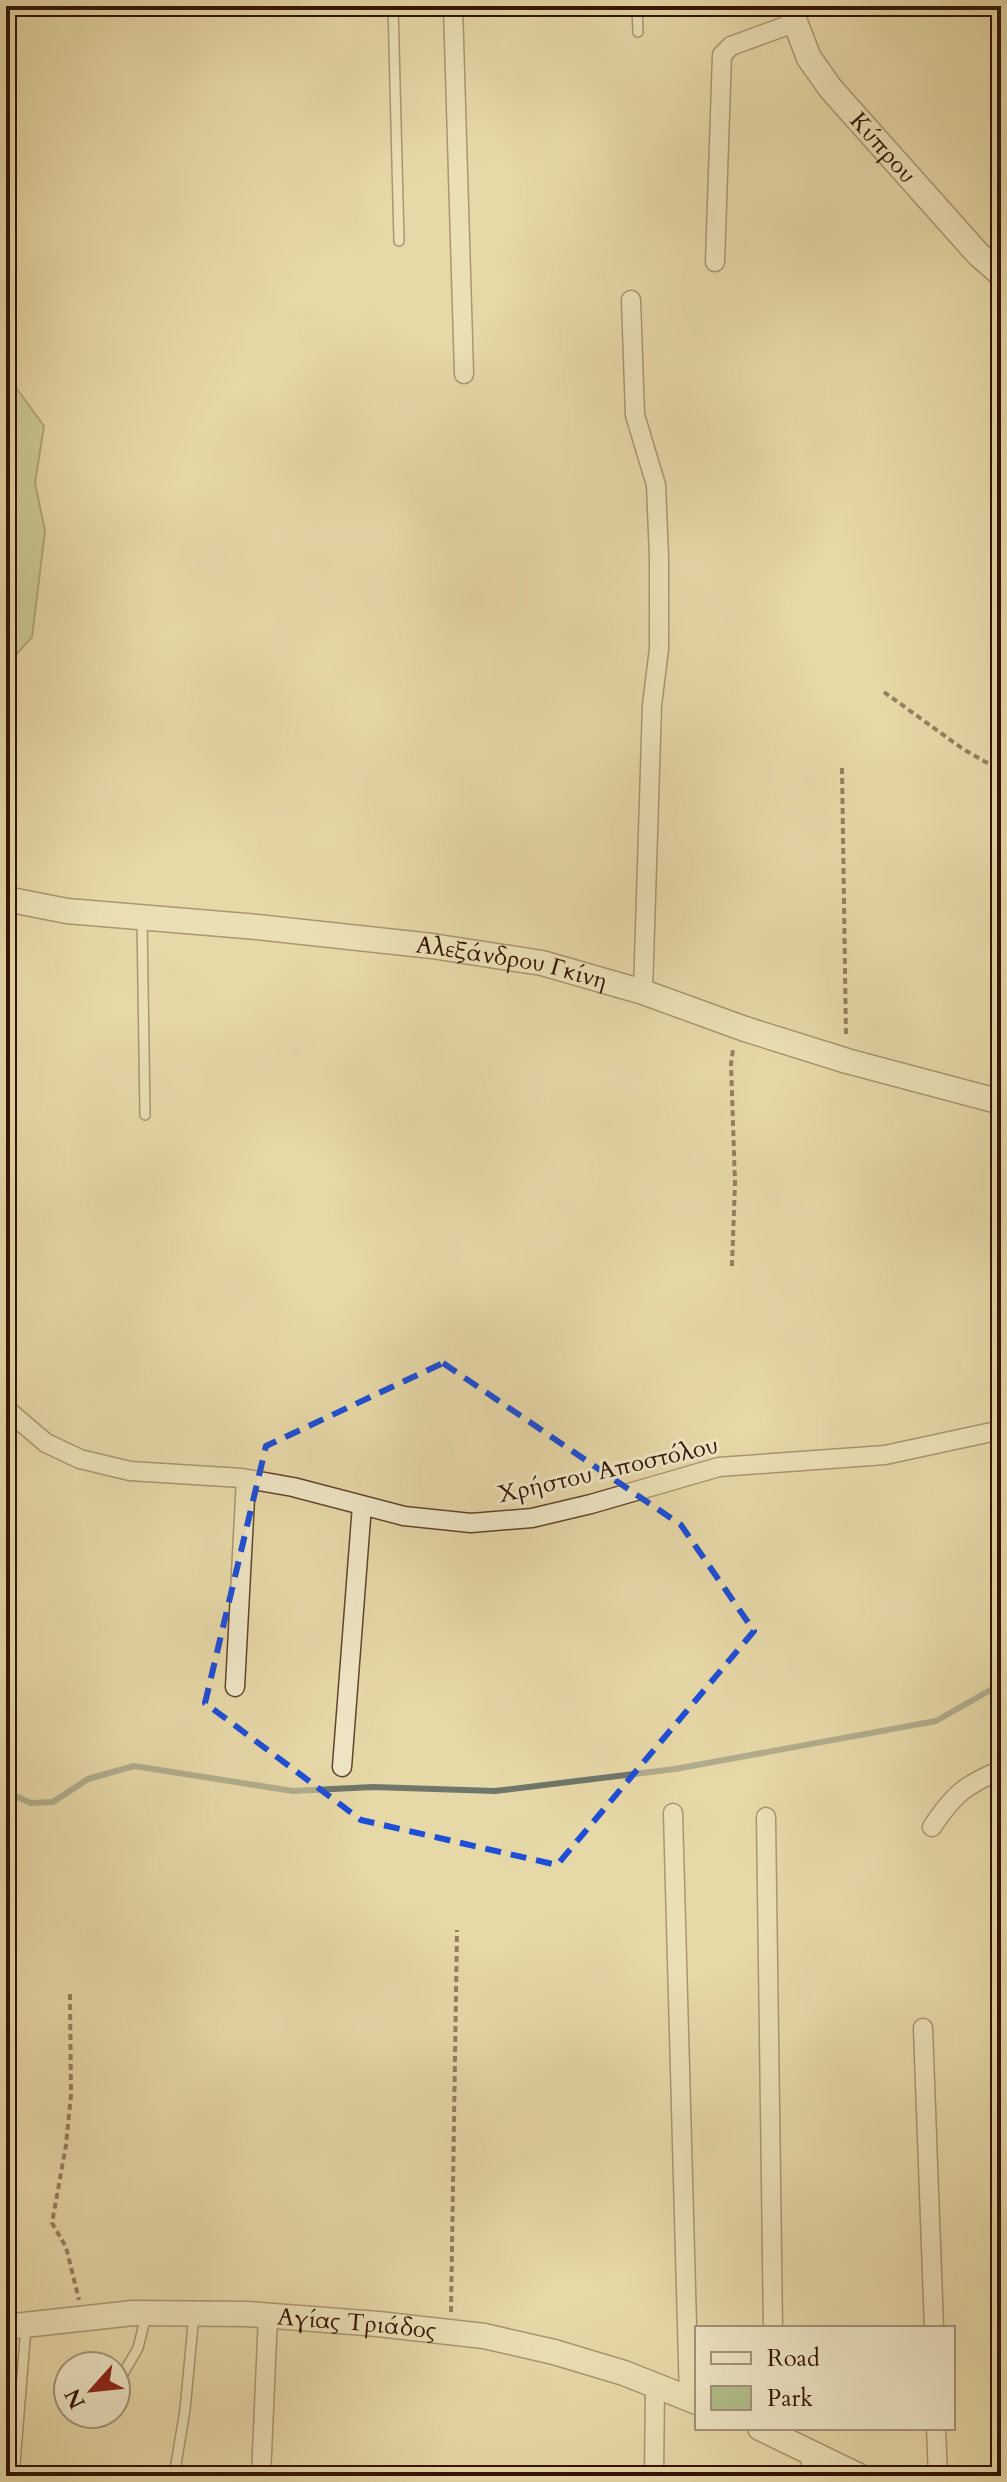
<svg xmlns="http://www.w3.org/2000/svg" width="1007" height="2482" font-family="Cardo,serif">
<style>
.green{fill:#b2bf8a;stroke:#726a48;stroke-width:2}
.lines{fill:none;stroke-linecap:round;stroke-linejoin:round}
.stream{stroke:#6f776a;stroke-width:6}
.service-casing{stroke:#60452e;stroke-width:12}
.minor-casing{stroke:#60452e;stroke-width:21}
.tertiary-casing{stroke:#60452e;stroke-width:27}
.path{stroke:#331406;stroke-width:4;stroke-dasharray:6 4;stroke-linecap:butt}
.service{stroke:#efe6c6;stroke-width:9}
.minor{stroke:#efe6c6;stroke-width:18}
.tertiary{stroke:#efe6c6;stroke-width:24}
.marked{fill:none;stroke:#1d4ed8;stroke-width:6;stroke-dasharray:16 10;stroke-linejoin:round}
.labels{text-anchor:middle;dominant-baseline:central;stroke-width:6;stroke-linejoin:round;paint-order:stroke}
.street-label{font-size:24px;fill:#331406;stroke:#efe6c6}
</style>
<rect width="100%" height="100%" fill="#e7d8a8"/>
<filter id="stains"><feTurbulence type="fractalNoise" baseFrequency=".0025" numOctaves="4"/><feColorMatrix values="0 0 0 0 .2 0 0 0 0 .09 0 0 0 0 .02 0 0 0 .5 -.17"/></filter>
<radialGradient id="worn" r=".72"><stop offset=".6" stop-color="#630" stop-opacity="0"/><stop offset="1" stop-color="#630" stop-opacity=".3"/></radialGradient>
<path class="green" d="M6,374L44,426L35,483L45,531L32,637L6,666Z"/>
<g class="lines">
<path class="stream" d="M6,1792L31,1803L53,1802L88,1779L134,1766L293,1791L373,1787L495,1791L675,1769L936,1721L1001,1684"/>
<g class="service-casing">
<path id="service" d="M393,6L399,241
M637,6L638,32
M142,918L145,1115
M116,2386L138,2348L146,2316
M14,2476L26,2327
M174,2476L185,2410L194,2314"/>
</g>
<g class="minor-casing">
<path id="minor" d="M453,6L464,374
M715,262L722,55L731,46L794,23
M631,300L635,415L656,485L659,557V649L652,705L643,992
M6,1409L46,1443L80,1459L130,1471L242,1478L293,1487L404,1516L471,1523L532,1518L591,1504L719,1467L885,1455L1001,1430
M235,1687L246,1479
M342,1767L362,1505
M673,1813L689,2399
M766,1817L773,2328
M932,1827C954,1794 965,1785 1001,1770
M923,2028L934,2328
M936,2428L938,2476
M261,2476L268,2316
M654,2476L655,2386
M811,2476V2452"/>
</g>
<g class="tertiary-casing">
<g id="tertiary">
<path id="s1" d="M789,6L809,58L831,89L978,254L1001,274"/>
<path id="s2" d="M6,899L67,911L257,927L432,946L542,963L643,992L745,1029L847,1061L1001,1102"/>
<path id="s3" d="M6,2327L133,2313L248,2314L378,2324L484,2336L554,2352L624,2373L697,2402"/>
<path d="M760,2428L859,2476"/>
</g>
</g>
<path class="path" d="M895,6V9L901,12L995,14L1001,247
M995,14V6
M884,692L963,749L1001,771
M842,768L846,1037
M732,1266L735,1183L731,1064L733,1049
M6,1536L10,1434
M70,1994L71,2095L66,2145L52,2223L66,2247L79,2300
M451,2312L457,1930"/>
<use href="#service" class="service"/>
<use href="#minor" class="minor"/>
<use href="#tertiary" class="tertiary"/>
</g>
<path d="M0 0H1007V2482H0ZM443,1363L681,1525L754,1631L557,1865L361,1820L205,1703L266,1446Z" fill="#e7d8a8" fill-opacity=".55" fill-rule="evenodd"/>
<path class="marked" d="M443,1363L681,1525L754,1631L557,1865L361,1820L205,1703L266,1446Z"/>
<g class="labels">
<g class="street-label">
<text stroke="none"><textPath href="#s1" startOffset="172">Κύπρου</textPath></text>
<text stroke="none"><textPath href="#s2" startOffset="510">Αλεξάνδρου Γκίνη</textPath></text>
<text transform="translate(608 1470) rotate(-13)">Χρήστου Αποστόλου</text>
<text stroke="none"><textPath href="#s3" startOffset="352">Αγίας Τριάδος</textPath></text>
</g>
</g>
<rect width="1007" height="2482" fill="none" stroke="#e7d8a8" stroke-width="32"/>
<rect x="8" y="8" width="991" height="2466" fill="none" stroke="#331406" stroke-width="4"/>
<rect x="16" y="16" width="975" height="2450" fill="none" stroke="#331406" stroke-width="2"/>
<rect x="695" y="2326" width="260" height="104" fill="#efe6c6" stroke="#a49279" stroke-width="2"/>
<rect x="711" y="2352" width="40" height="12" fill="#efe6c6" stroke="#a49279" stroke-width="2"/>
<text x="767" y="2366" font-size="24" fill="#331406">Road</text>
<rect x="711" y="2386" width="40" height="24" fill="#b2bf8a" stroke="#a49279" stroke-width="2"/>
<text x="767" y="2406" font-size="24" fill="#331406">Park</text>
<g transform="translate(92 2390) rotate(243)"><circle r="38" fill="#efe6c6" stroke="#a49279" stroke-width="2"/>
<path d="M0-6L14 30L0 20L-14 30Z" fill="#8f2418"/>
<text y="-12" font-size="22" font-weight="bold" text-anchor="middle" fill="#331406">N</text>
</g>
<rect width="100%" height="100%" filter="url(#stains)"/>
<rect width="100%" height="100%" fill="url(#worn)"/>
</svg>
